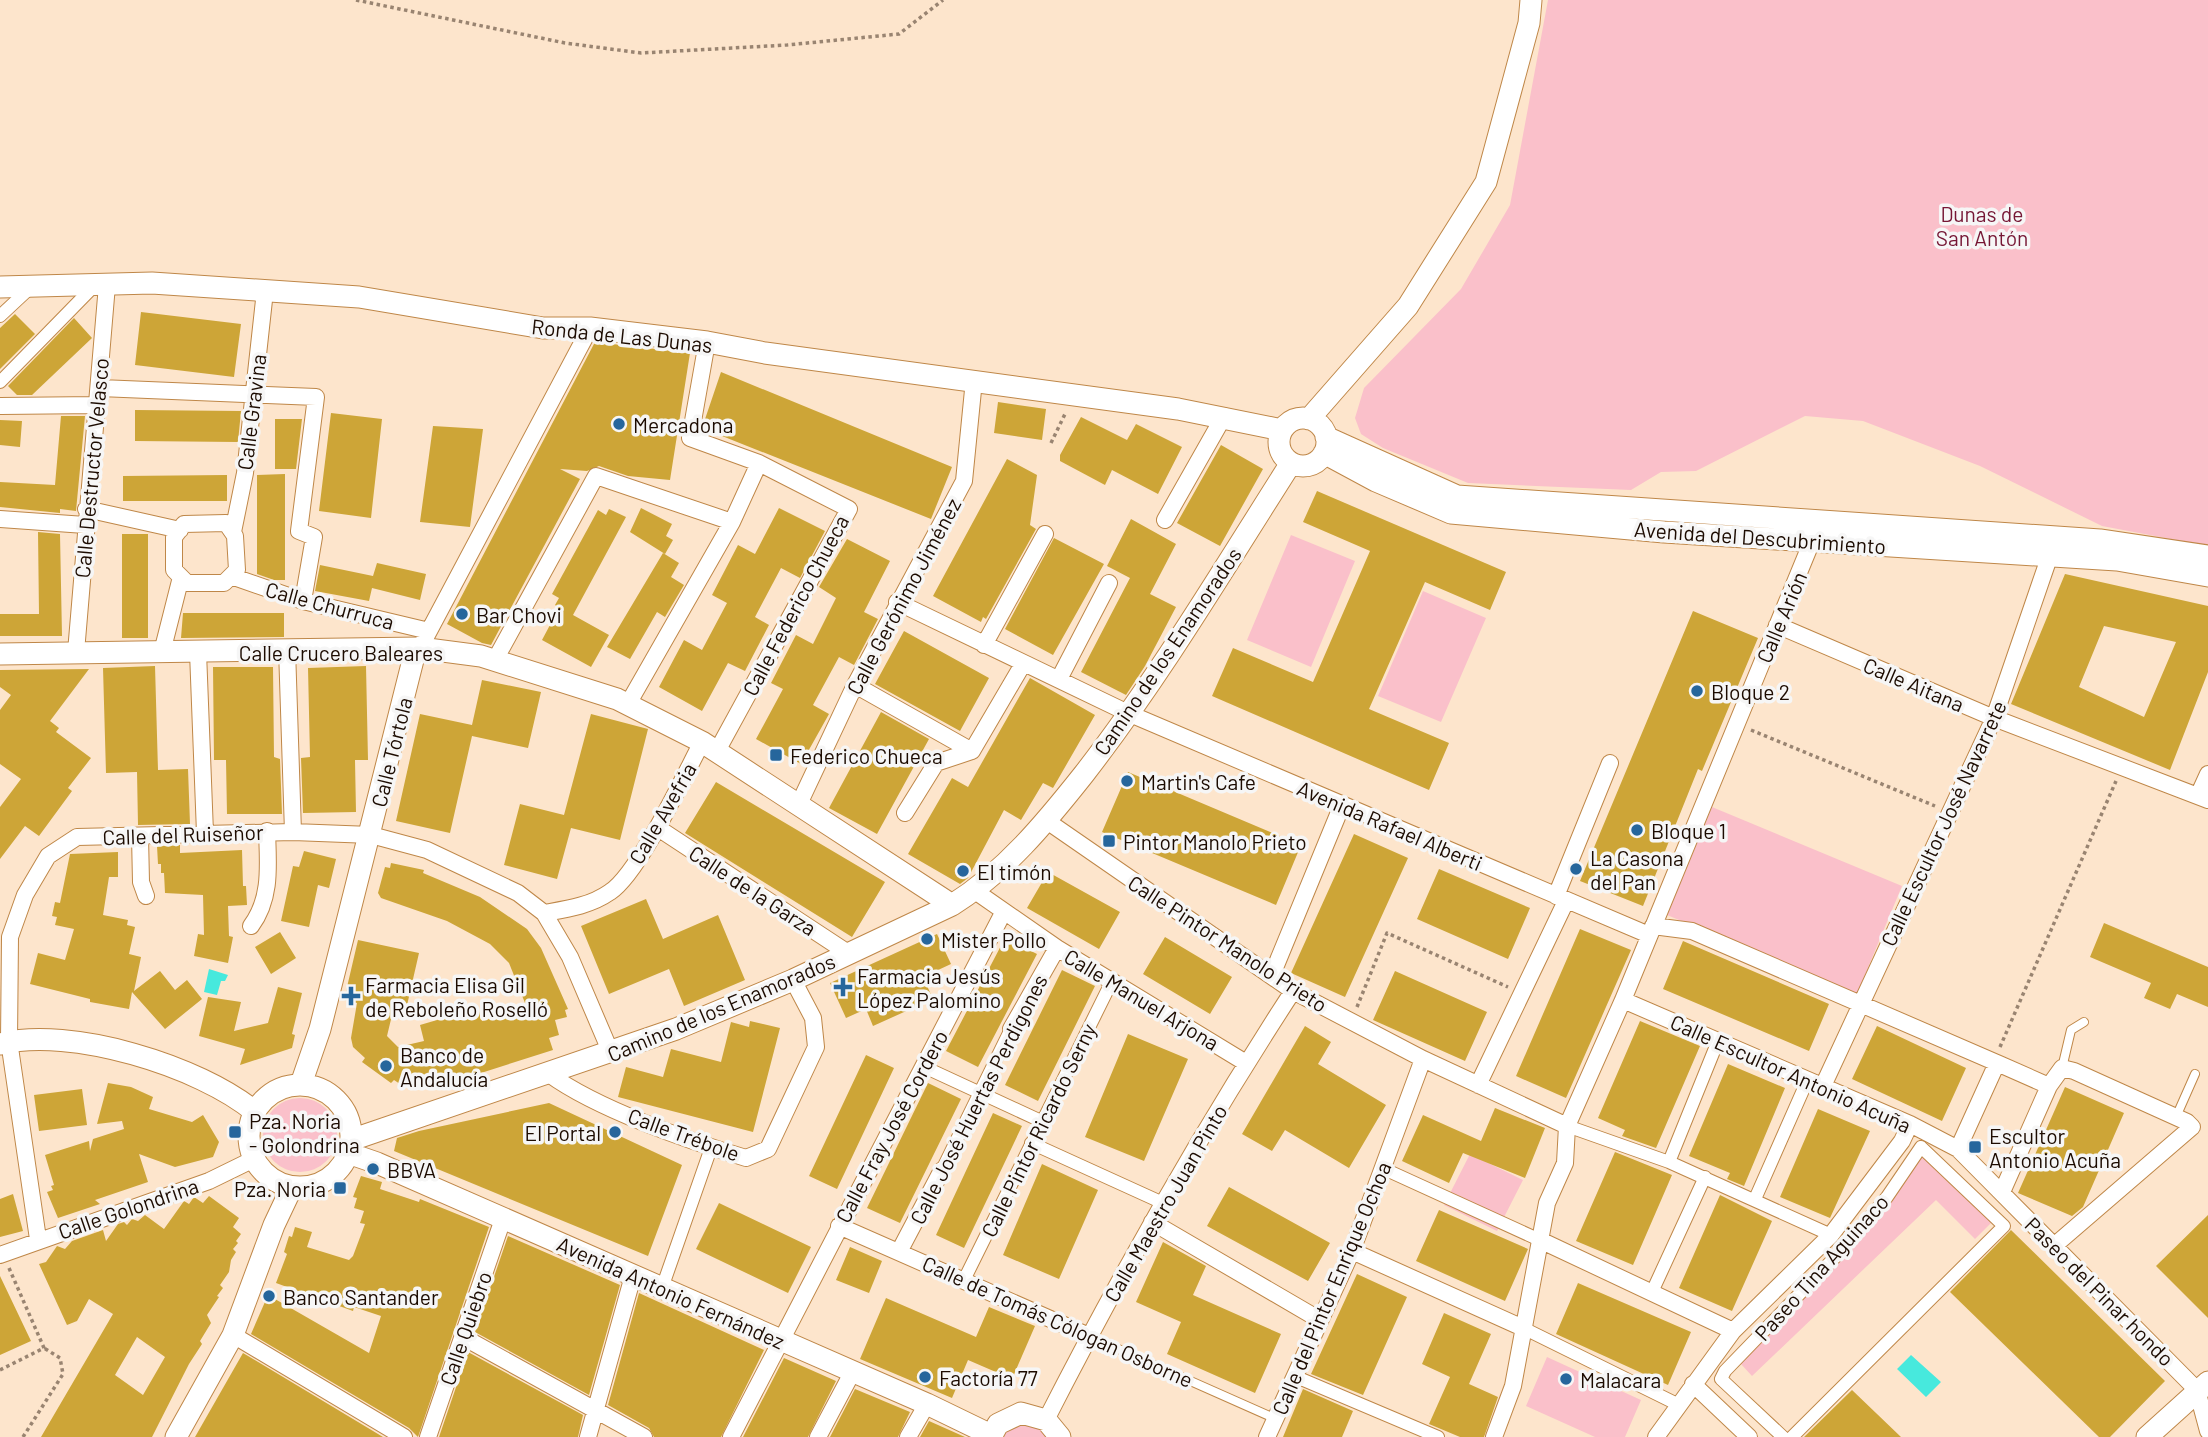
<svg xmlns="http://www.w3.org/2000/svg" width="2208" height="1437" font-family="Barlow,sans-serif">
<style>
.green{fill:#fac0ca}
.water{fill:#47e9dd}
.building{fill:#cda537;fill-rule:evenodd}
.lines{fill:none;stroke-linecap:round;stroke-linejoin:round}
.service-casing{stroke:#bf8748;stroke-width:10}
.pedestrian-casing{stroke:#bf8748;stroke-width:14}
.minor-casing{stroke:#bf8748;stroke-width:18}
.tertiary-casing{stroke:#bf8748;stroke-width:23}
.path{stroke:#998471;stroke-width:3.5;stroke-dasharray:3.5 3.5;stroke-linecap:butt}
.service{stroke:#fff;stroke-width:8}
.pedestrian{stroke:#fff;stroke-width:12}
.minor{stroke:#fff;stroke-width:16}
.tertiary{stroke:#fff;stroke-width:21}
.poi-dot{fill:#26669c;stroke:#f6f6f6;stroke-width:2.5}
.labels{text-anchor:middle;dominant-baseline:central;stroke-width:7;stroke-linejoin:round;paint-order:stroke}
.park-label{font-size:21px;fill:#761735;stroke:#f6f6f6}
.street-label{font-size:21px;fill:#1c0b00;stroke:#f6f6f6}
.poi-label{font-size:21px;fill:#1c0b00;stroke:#f6f6f6;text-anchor:start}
</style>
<rect width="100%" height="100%" fill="#fde5cc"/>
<path class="green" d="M1548,0H2208V546L2102,526L1980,466L1863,421L1805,416L1696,471L1661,472L1631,490L1468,483L1383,448L1361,434L1355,418L1364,388L1461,289L1510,205Z
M1291,535L1355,561L1311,667L1247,640Z
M1423,591L1486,618L1441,722L1378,696Z
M1712,807L1902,886L1857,994L1667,915Z
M263 1135a37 37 0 1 1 74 0a37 37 0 1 1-74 0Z
M1470,1154L1523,1180L1497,1231L1444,1205Z
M1924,1155L1993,1221L1975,1239L1936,1200L1752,1376L1740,1363L1833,1268Z
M1547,1357L1641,1400L1625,1437H1595L1526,1406Z
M1023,1423H1032L1050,1437H1003L1007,1431Z"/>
<path class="water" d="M209,969L228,975L225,981H221L217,995L204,992Z
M1911,1355L1941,1382L1926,1397L1897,1369Z"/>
<path class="building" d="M141,312L241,324L234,377L135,365Z
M15,314L35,334L0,369V328Z
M74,318L92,338L32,395H17L8,386Z
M595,342L690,353L670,480L628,476L599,466L587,471L560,469L580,479L491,645L482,643L447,624Z
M721,372L952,467L931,519L702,428Z
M998,402L1046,409L1042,440L994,433Z
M135,410L241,411L238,442L135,441Z
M331,413L382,419L371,518L319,511Z
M61,416H85L76,511L60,509V513L0,507V482L55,485Z
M1081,417L1127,440L1136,424L1182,447L1158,494L1112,470L1105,485L1060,461V455Z
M275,419H302L296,469H275Z
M0,420L22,421L20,447L0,445Z
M433,426L483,429L470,527L420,522Z
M1221,445L1263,469L1220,546L1177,523Z
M1007,459L1037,475L1030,525L1036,529L986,619L983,617L981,622L933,596Z
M285,474V580H274L257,574V475Z
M227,475V501H123V476Z
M1317,491L1506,572L1490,610L1425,582L1369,709L1449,743L1429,790L1212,696L1233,648L1313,682L1370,551L1303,522Z
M641,508L672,524L666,536L673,540L665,554L630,532Z
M779,508L825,531L800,578L781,568L755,617L769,625L745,671L728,663L702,711L659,687L684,640L702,650L727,603L712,595L738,545L755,554Z
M609,509L626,517L573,615L609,635L591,667L542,640L559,608L555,605L559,598L552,594L598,510L606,515Z
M1131,519L1176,544L1150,594L1176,607L1145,666L1126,695L1081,672L1130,578L1107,566Z
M38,532L60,534L62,636H0V614H39Z
M122,534H148V638H122Z
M1054,538L1104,564L1053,655L1005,629Z
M847,539L890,561L864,612L878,619L854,665L839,657L813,705L829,714L801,764L756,739L783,689L771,683L796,635L813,644L836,598L819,587Z
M663,553L679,563L671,577L684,585L665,617L657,612L630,659L607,647Z
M377,563L426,574L420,600L372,588L369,601L315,591L320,565L373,576Z
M2065,574L2208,606V672L2170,770L2011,704ZM2104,626L2176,642L2144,717L2079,687Z
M1693,611L1758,638L1702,771L1698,769L1643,906L1580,881Z
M183,613H284V637L181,638Z
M904,631L989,678L960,731L875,684Z
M155,666L158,770L188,769L190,824L138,825L137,772L106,773L103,668Z
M366,666L368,760H355L356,812L303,813L301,758L310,757L308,668Z
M213,667H273L274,757L280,759L282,814H227L226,760H214Z
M89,669L50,721L59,728L56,732L91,758L68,788L72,791L39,836L25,826L0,859V807L21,779L0,764V710L11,695L0,687V670Z
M1030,678L1095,715L1053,788L1043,783L1021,820L1004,810L968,878L960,884L908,854L952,778L968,787Z
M482,680L541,692L528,748L472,736L450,833L396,821L420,714L472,725Z
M881,712L929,739L877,834L829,808Z
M591,714L648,729L620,840L571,828L557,879L504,865L520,804L564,815Z
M1128,772L1301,845L1276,905L1102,832Z
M716,782L885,882L852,937L685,833Z
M1354,834L1408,858L1345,997L1291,973Z
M180,845V853L242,850L243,886H246L247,905L228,906L229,936L233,937L228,963L194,956L198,934L204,935L203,895L165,893L164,873H161V864H158L157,846Z
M304,851L336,859L329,888L318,885L309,927L281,921L293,866L299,867Z
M118,852V877H109L103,915L128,920L127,925L135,927L129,954L141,957L134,991L160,971L175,990L187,980L202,999L165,1029L132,992L129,1009L90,1002V999L30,984L38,953L65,960L74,929L55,925L57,917L52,916L55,902L60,903L70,854Z
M391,863L424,870L423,873L480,897L527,929L541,948L568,1009L565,1010L567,1017L555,1020L559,1035L549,1038L553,1050L437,1087L435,1077L425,1079L424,1076L400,1084L394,1080L391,1083L362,1062L365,1058L353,1047L351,1038L357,1003L344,1000L358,940L419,953L405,1014L393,1011L387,1036L398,1047L424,1041L420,1025L478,1008L482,1021L527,1008L509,963L490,944L447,921L381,898L378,893L385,867L390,868Z
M1439,869L1530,908L1508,959L1417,919Z
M1048,872L1120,912L1099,949L1027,908Z
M646,899L663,939L718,915L745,980L684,1006L669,969L609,994L581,926Z
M2104,923L2208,967V1007L2177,994L2170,1009L2144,998L2151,983L2090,957Z
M1580,929L1631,950L1566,1098L1516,1076Z
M280,932L296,958L271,974L255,947Z
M937,934L951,964L923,977L933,999L873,1026L866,1009L846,1018L830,983Z
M1165,937L1232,977L1210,1014L1143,974Z
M1005,938L1037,954L978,1067L946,1051Z
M1683,941L1829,1004L1809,1051L1663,989Z
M1062,970L1095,986L1038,1101L1005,1085Z
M1395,971L1487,1012L1465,1061L1373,1020Z
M278,987L302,993L292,1034L295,1035L292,1048L240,1065L245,1049L199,1036L208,997L241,1002L234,1031L268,1023Z
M750,1021L780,1028L753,1132L618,1097L626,1067L663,1077L671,1049L721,1062L731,1022L749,1027Z
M1640,1021L1700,1046L1656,1148L1622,1136L1625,1130L1598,1118Z
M1305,1026L1331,1042L1318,1064L1386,1105L1349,1168L1285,1130L1272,1151L1242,1134Z
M1877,1026L1966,1068L1942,1121L1852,1079Z
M1128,1034L1188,1059L1144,1161L1085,1137Z
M866,1055L894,1068L837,1189L809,1176Z
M1728,1064L1785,1088L1744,1186L1727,1179L1730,1173L1689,1156Z
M108,1083L131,1087L153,1097L149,1109L192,1122L203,1115L219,1142L213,1157L175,1167L139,1154L148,1182L95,1200L100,1204L58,1218L47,1192L53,1190L51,1186L54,1185L45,1155L89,1141L90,1151L93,1139L124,1129L122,1121L97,1124Z
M928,1083L961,1099L900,1223L867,1208Z
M2065,1087L2124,1113L2083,1207L2072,1216L2018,1193Z
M82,1089L87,1125L39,1131L34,1095Z
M549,1103L682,1165L648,1256L394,1151L397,1138L419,1131Z
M1495,1108L1545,1128L1525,1178L1463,1153L1449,1183L1402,1161L1423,1115L1481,1141Z
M1818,1109L1870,1131L1830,1218L1780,1197Z
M993,1113L1022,1126L964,1248L936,1235Z
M1615,1152L1672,1175L1633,1265L1576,1241Z
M1042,1164L1098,1190L1059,1279L1003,1255Z
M361,1176L382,1182L380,1189L419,1202L420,1199L489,1227L418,1437L409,1428L251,1334L268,1295L369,1353L381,1316L354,1307L353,1311L276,1283L287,1254L284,1252L289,1236L292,1237L295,1227L312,1232L307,1247L349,1260L353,1256L365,1224L360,1223L364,1211L354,1208L357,1198L353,1197Z
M1229,1187L1330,1243L1308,1281L1207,1226Z
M13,1194L23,1231L0,1237V1199Z
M1720,1195L1772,1221L1732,1311L1679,1288Z
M209,1196L239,1218L233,1227L241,1234L236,1241L238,1243L233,1249L236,1252L231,1260L229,1272L220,1285L223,1288L217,1296L219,1297L207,1315L211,1323L200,1341L202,1344L189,1364L152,1437H41L113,1314L89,1299L77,1321L67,1325L39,1264L46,1262L57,1246L65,1249L72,1241L103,1230L106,1241L118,1224L124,1222L127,1225L132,1219L138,1221L145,1215L164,1229L184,1201L189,1204L194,1197L203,1203ZM137,1337L165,1357L143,1395L115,1375Z
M719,1203L811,1247L788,1293L696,1249Z
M1439,1210L1528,1249L1505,1301L1416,1261Z
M2208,1215V1318L2156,1266Z
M2011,1230L2165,1381L2110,1437H2099L1950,1292Z
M508,1236L620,1285L589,1395L475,1332Z
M1163,1242L1206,1266L1193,1295L1281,1334L1255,1393L1167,1354L1181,1322L1136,1302Z
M850,1247L882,1261L869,1293L836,1280Z
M1357,1274L1407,1297L1363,1395L1311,1374Z
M0,1276L31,1341L0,1355Z
M1578,1283L1691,1332L1668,1385L1556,1334Z
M639,1293L764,1350L721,1437H654L649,1428L608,1405Z
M886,1298L976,1337L989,1307L1035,1326L1012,1379L968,1360L952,1398L860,1359Z
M1444,1313L1491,1334L1469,1384L1498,1397L1484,1437H1460L1429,1424L1450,1377L1422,1364Z
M468,1352L583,1415L578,1437H439Z
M243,1353L383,1437H195Z
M784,1358L836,1381L808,1437H743Z
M855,1389L910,1412L898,1437H830Z
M1303,1389L1353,1411L1342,1437H1283Z
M1852,1390L1901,1437H1804Z
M929,1421L965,1437H920Z"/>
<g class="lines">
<g class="service-casing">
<path id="service" d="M2062,1068L2071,1030L2084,1022
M2176,1117L2195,1074
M1089,1336L1276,1419"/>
</g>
<g class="pedestrian-casing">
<path id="pedestrian" d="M0,316L30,288
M0,382L95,285
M922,1066L1041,1121
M1567,1126L1669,1162L1831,1235
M1031,1143L1163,1203
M1669,1162L1718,1041
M1382,1168L1542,1241
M942,1170L1011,1029
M1755,1199L1808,1079
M964,1280L1113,979
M662,1288L711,1148
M1652,1292L1705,1177
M1523,1328L1679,1405
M1294,1376L1438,1437
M1783,1437L1721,1379L1725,1371L1842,1250L1887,1197L1921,1147L2004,1226L1792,1437"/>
</g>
<g class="minor-casing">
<path id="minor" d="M707,342L690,438L759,463L849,509L716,753
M100,388L316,397L299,531L314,537L303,601
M0,406L98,405
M86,509L180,530
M0,519L85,525
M1165,520L1224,416
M732,522L759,463
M226,523L235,536L237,570L224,583H187L174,570V537L184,524Z
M233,532L245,473L265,291
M231,576L303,601L429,631
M897,602L1130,714L1649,935
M1777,625L1994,718L2208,800
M984,645L1045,534
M420,648L590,328
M287,649L293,832
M76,652L107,285
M162,652L181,577
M198,652L205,833
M495,660L596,476L732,522L628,704
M1059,679L1109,583
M855,685L972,751
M2198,796L2208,774
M799,804L855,685L964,481L974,380
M905,813L936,763L972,751L1023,664
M1047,821L1293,991L1423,1059L1567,1126
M658,828L848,953
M140,836L141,882L146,896
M975,891L1057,948L1246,1063
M1556,896L1610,763
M544,913C567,909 590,906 610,892C639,873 684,776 702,742
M251,926C272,898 268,864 267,831
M1653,926L1692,931L1997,1063
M1272,975L1342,805
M1623,1000L1910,1124L1958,1149L2197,1390L2208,1431
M1011,1029L1057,948
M549,1074C597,1109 689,1141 746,1158L768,1149L816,1047L813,1018L793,980
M1478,1085L1566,901
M1823,1086L1994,718L2050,555
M2049,1086L2062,1068L2074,1071L2187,1122L2192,1127L2055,1245
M1958,1149L1997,1063L2049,1086L2002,1192
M1152,1222L1320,1320
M839,1226L1089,1336
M38,1239L9,1041L10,937L25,895L48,856L77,837L293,832L371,835L427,850L518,893L544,913L570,957L611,1053
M1542,1241L1733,1331
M900,1250L942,1170
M1352,1251L1523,1328
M0,1255L209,1181L254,1159
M233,1335L404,1437
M463,1337L644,1437
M1693,1384L1749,1437
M1046,1420C1121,1273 1203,1129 1293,991
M428,1437L503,1219
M588,1437L633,1276
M731,1437L1003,913
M818,1437L852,1373
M908,1437L927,1404
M1267,1437L1352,1251L1423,1059
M1494,1437L1513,1386L1547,1203L1565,1163L1567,1126L1623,1000L1812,541
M1656,1437L1733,1331L1831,1235L1902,1141L1910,1124"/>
</g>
<g class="tertiary-casing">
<path id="tertiary" d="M0,287L152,283L359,297L543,328H590L707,342L765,353L1178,409L1282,430
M1279 442a24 24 0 1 1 48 0a24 24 0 1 1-48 0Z
M1309,419L1408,306L1486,182L1529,23L1531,0
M1326,437L1457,496L2100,540L2208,556
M1324,453L1376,481L1451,513L1664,532L2117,560L2208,576
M0,654L420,648L481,656L617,699L702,742L952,905
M0,1044C70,1026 200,1066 255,1112
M301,1084L320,1029L413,660L420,648
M249 1136a51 51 0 1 1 102 0a51 51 0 1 1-102 0Z
M351,1140L676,1029L793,980L952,905C1005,872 1046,822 1084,774C1160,676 1224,568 1291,463
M348,1153L377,1163L927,1404L991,1435
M176,1437L233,1335L274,1225L292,1187
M991,1437L998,1424L1021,1413L1046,1420L1060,1437
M2147,1437L2208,1382"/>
</g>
<path class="path" d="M356,0L565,43L641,53L787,45L899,34L943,0
M1051,443L1065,414
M1751,730L1935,806
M1357,1007L1387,933L1508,987
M2000,1047L2116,781
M0,1370L44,1348L9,1268
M23,1437L63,1374L60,1358L44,1348"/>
<use href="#service" class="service"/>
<use href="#pedestrian" class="pedestrian"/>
<use href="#minor" class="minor"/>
<use href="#tertiary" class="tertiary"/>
</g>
<g class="poi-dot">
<circle cx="619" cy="424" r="7"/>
<circle cx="462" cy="614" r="7"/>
<circle cx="1697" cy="691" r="7"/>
<rect x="769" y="748" width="14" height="14" rx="3.5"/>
<circle cx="1127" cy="781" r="7"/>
<circle cx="1637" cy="830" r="7"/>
<rect x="1102" y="834" width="14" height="14" rx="3.5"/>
<circle cx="1576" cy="869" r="7"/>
<circle cx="963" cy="871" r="7"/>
<circle cx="927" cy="939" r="7"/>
<path d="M839.5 976.5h7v7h7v7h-7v7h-7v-7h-7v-7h7z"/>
<path d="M347.5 985.5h7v7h7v7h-7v7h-7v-7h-7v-7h7z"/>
<circle cx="386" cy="1066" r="7"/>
<rect x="228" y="1125" width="14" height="14" rx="3.5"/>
<circle cx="615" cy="1132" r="7"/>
<rect x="1968" y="1140" width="14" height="14" rx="3.5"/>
<circle cx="373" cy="1169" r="7"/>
<rect x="333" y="1181" width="14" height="14" rx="3.5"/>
<circle cx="269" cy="1296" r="7"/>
<circle cx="925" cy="1377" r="7"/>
<circle cx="1566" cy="1379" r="7"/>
</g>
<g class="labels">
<g class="park-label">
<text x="1982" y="213">Dunas de<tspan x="1982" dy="24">San Antón</tspan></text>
</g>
<g class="street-label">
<text transform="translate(622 335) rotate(6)">Ronda de Las Dunas</text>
<text transform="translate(251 412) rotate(-83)">Calle Gravina</text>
<text transform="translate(91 468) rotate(-85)">Calle Destructor Velasco</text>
<text transform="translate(1760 537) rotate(4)">Avenida del Descubrimiento</text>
<text transform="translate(903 596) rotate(-62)">Calle Gerónimo Jiménez</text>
<text transform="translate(330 605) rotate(15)">Calle Churruca</text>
<text transform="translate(795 605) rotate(-62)">Calle Federico Chueca</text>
<text transform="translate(1781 617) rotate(-67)">Calle Arión</text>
<text transform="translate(1167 651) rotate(-56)">Camino de los Enamorados</text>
<text x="341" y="652">Calle Crucero Baleares</text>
<text transform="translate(1914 684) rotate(23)">Calle Aitana</text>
<text transform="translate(391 752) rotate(-76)">Calle Tórtola</text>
<text transform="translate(662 813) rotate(-60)">Calle Avefria</text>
<text transform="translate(1943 823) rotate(-65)">Calle Escultor José Navarrete</text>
<text transform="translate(1390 825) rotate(23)">Avenida Rafael Alberti</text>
<text transform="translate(183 834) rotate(-2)">Calle del Ruiseñor</text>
<text transform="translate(753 890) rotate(33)">Calle de la Garza</text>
<text transform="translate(1228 943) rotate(33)">Calle Pintor Manolo Prieto</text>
<text transform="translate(1142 999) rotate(31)">Calle Manuel Arjona</text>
<text transform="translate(721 1007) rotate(-23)">Camino de los Enamorados</text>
<text transform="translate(1791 1073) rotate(24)">Calle Escultor Antonio Acuña</text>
<text transform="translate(978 1099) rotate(-63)">Calle José Huertas Perdigones</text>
<text transform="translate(891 1126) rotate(-62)">Calle Fray José Cordero</text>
<text transform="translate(1038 1130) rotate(-64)">Calle Pintor Ricardo Serny</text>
<text transform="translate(684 1134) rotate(20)">Calle Trébole</text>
<text transform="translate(1165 1203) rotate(-60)">Calle Maestro Juan Pinto</text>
<text transform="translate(128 1208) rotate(-19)">Calle Golondrina</text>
<text transform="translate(1821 1267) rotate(-48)">Paseo Tina Aguinaco</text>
<text transform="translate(1331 1288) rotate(-67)">Calle del Pintor Enrique Ochoa</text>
<text transform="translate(2100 1291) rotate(45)">Paseo del Pinar hondo</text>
<text transform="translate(671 1292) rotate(24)">Avenida Antonio Fernández</text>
<text transform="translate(1058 1321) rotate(24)">Calle de Tomás Cólogan Osborne</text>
<text transform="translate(465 1328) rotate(-71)">Calle Quiebro</text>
</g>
<g class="poi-label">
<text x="633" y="424">Mercadona</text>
<text x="476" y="614">Bar Chovi</text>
<text x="1711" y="691">Bloque 2</text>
<text x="790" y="755">Federico Chueca</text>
<text x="1141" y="781">Martin's Cafe</text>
<text x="1651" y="830">Bloque 1</text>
<text x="1123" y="841">Pintor Manolo Prieto</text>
<text x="1590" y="857">La Casona<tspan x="1590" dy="24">del Pan</tspan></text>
<text x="977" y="871">El timón</text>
<text x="941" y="939">Mister Pollo</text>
<text x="857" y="975">Farmacia Jesús<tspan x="857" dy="24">López Palomino</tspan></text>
<text x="365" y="984">Farmacia Elisa Gil<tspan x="365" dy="24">de Reboleño Roselló</tspan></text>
<text x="400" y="1054">Banco de<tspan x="400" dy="24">Andalucía</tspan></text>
<text x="249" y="1120">Pza. Noria<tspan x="249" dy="24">- Golondrina</tspan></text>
<text x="601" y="1132" text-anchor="end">El Portal</text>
<text x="1989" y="1135">Escultor<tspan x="1989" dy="24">Antonio Acuña</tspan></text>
<text x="387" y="1169">BBVA</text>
<text x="326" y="1188" text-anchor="end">Pza. Noria</text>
<text x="283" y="1296">Banco Santander</text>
<text x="939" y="1377">Factoría 77</text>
<text x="1580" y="1379">Malacara</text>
</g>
</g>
</svg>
